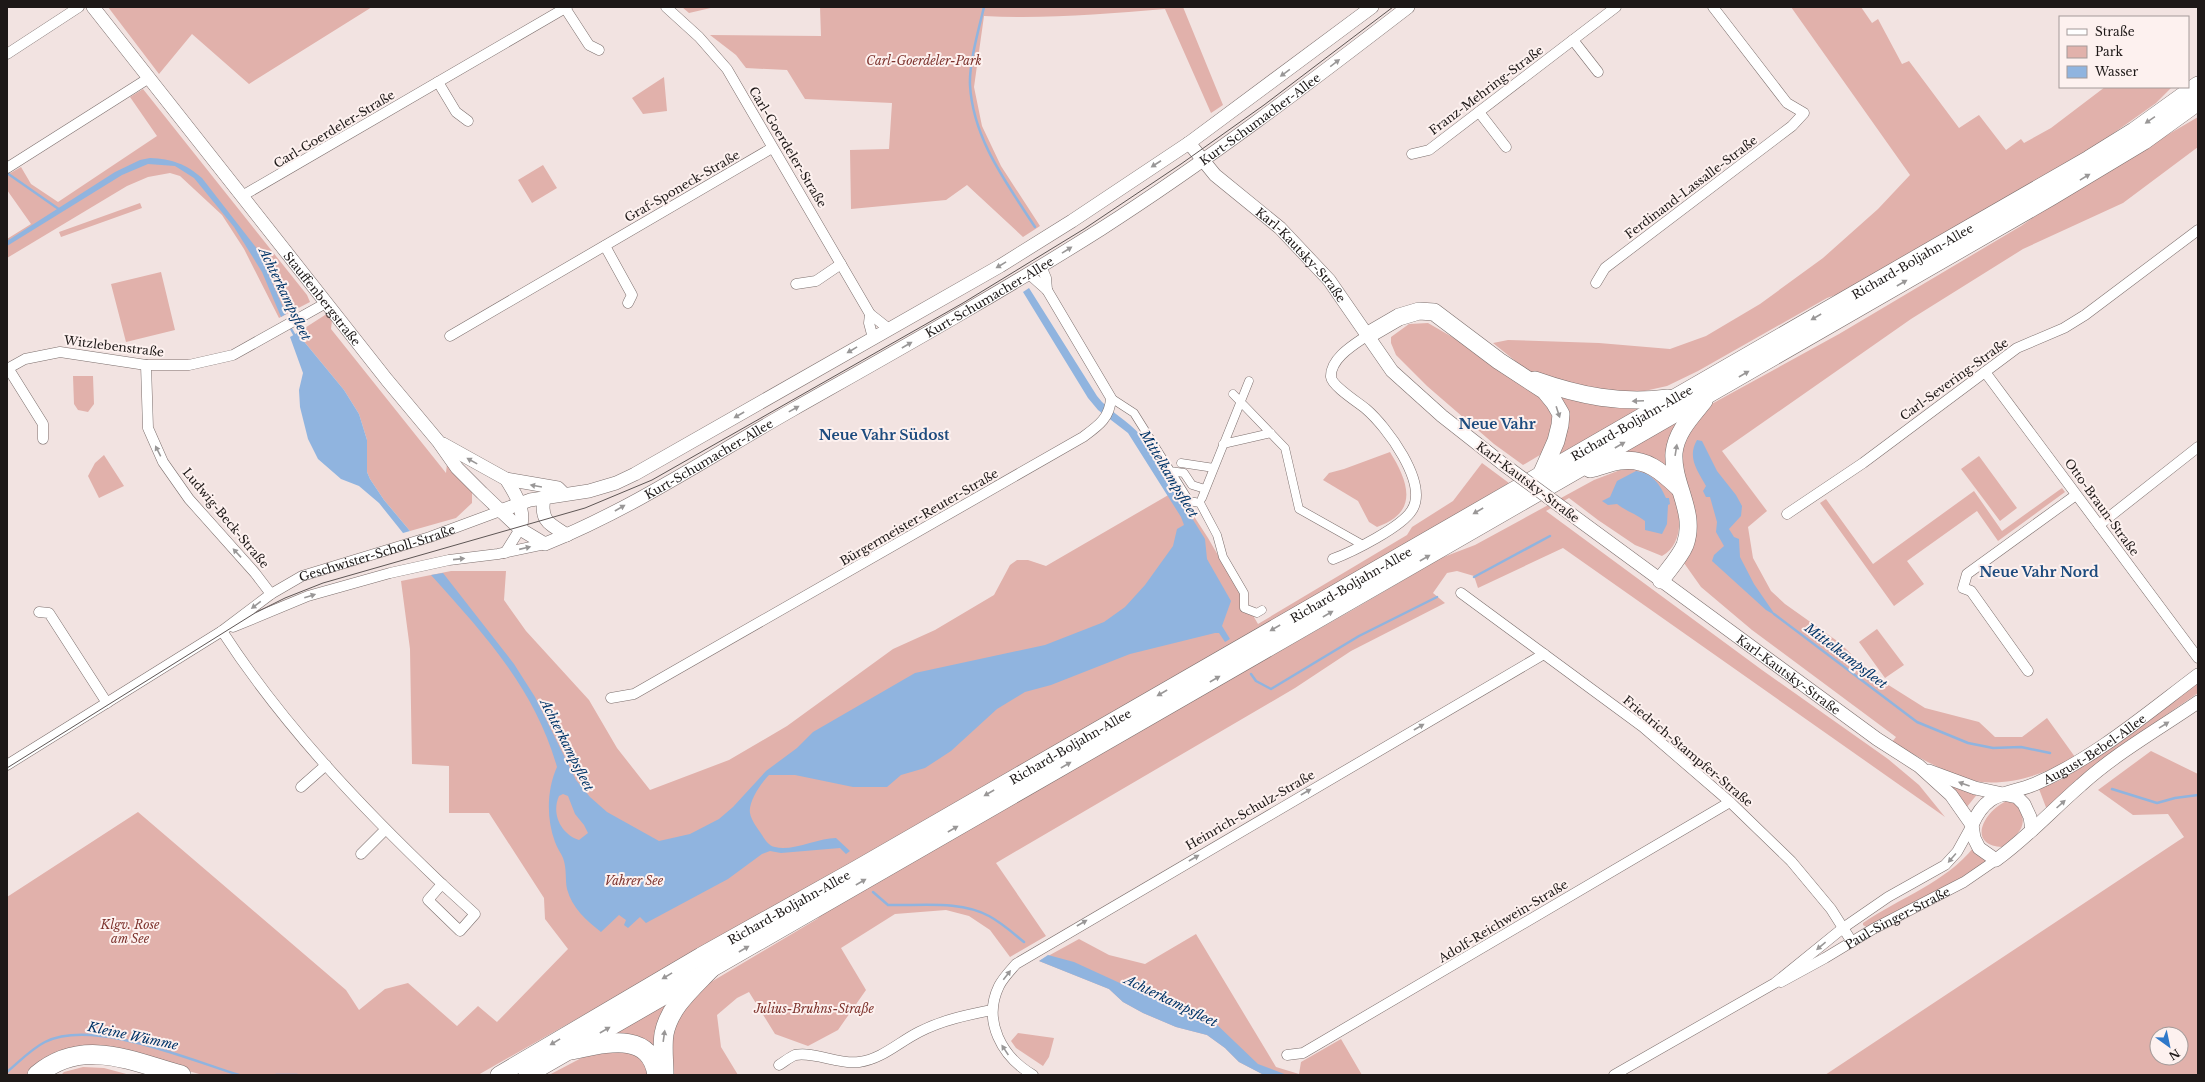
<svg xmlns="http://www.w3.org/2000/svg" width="2205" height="1082" font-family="'Libre Baskerville',serif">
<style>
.green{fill:#e1b1ab;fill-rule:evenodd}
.water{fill:#90b4df;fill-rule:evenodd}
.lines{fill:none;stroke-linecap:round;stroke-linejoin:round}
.stream{stroke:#90b4df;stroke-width:2.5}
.pedestrian-casing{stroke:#7c6f6d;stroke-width:9}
.minor-casing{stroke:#7c6f6d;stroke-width:11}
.tertiary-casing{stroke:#7c6f6d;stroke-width:14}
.primary-casing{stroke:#7c6f6d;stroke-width:18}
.motorway-casing{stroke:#7c6f6d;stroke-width:20}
.pedestrian{stroke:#fff;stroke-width:8}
.minor{stroke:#fff;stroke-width:10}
.tertiary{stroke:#fff;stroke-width:13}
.primary{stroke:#fff;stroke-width:17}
.motorway{stroke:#fff;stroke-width:19}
.tram{stroke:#5e5655;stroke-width:1}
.tertiary-bridge-casing{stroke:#7c6f6d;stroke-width:14;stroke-linecap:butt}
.tertiary-bridge{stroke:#fff;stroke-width:13}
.oneway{fill:#999797}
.labels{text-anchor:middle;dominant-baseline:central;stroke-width:4;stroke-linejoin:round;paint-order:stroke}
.park-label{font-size:12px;font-style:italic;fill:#7e342e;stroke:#fdf1ef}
.street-label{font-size:12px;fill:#1d1817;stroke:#fdf1ef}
.water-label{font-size:13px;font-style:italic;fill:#003468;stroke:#fdf1ef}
.quarter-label{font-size:14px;font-weight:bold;fill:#1d4b7e;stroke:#fdf1ef}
</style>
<rect width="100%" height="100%" fill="#f2e3e1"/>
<path class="green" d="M108,7H372L249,84L192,34L159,74Z
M682,7H715L689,13Z
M820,7H1183L1223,105L1211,113L1165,9C1103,14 1045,19 984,16L974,87L982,126L1001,166L1040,226L1023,237L967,185L946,200L851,209L850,150L889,149L892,103L805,99L787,70L746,68L736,55L710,35L821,36Z
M1791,7H1861L1872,23L1878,19L1902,64L1909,61L1959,128L1979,115L2006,150L2021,139L2024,143L2051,128L2105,87H2172L2156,103L2094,147L1852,289L1827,298L1698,371L1667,386L1640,392L1617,393L1542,378L1524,368L1493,343L1508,340L1599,343L1670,349L1706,336L1760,304L1823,258L1878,209L1910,175Z
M664,77L667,111L643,114L632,98Z
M143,89L307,295L310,302L279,318L244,249L222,215L180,176L170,173L148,177L127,186L7,258V239L31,224L7,190V175L21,167L31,184L58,202L157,136L130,97Z
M2198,117V147L2123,203L2023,249L1911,319L1722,451L1767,511L1748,527L1753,558L1771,591L1785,604L1840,643L1871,674L1925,708L1979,722L1995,737H2022L2047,718L2075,757C2048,773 2013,785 1981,782C1956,779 1914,755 1892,742L1896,737L1752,630L1701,587L1684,563L1695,537L1696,515L1680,469L1679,452L1686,429L1708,406L1839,334L2021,226L2070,192Z
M543,165L557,188L532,203L518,180Z
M140,203L142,208L61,237L59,232Z
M161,272L175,330L126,342L111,284Z
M325,315H329L332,320L331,329L446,473L447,464L472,491V503L456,518L410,531L384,500L370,479L367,472V440L359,414L344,390L297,333Z
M1428,323L1473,349L1545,399L1556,426L1545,452L1523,465L1494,444L1427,386L1396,355L1391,343V337L1409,324Z
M73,376H93L94,404L88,412L78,410L74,404Z
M1554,395L1595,399L1628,408L1642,407L1555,461Z
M1687,412L1676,479L1612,457Z
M1390,452C1408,481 1420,512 1377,527L1369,522L1358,501L1323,480L1329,473L1344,469Z
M104,455L124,486L99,498L88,476L95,463Z
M1979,456L2017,508L2000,521L1961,469Z
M1482,463L1509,483L1261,630L478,1075H203L107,1049L83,1045L60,1052L29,1075H7V897L138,812L346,990L359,1010L385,989L408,983L457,1026L478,1006L497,1022L568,949L545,919L544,898L489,813H449V766L412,764L410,649L401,581L451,571H506L504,600L526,631L589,700L617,748L650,790L729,760L787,726L893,649L935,630L994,595L1010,565L1017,560H1028L1046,566L1177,490L1208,538L1258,624L1407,535L1412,527L1453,501Z
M1636,464C1643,467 1653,470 1659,475C1680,492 1690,541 1662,556L1635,545L1598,520L1569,498L1546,511L1762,670L1888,759L1919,785L1945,817L1563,548L1478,588L1474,576L1457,571L1447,573L1433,593L1445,603L1351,651L1295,688L996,863L1046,936L1010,957L990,930L969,916L946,910L895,914L841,948L866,990L838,1030L808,1046L775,1034L749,992L737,998L717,1015L721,1047L738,1075H673V1019L706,985L817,919L833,905L1356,608L1441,558L1475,545L1594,480Z
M2062,488L2065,492L1998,541L1977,511L1907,561L1924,584L1894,606L1820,503L1826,499L1873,564L1974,491L2002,531Z
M1877,629L1904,665L1885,678L1859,642Z
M2198,682V693L2134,737L2047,810L2039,789L2065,778Z
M2151,751L2198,774V1075H1825L2184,837L2168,814L2133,815L2098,790ZM2157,1034H2181V1058H2157Z
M1939,779L1979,792L1966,808Z
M2009,800L2016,802C2030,825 2021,832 2002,847C1965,845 1985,809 2009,800Z
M1974,847L1988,860L1971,874L1868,928L1863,925V923C1901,897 1945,883 1974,847Z
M1196,934L1276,1067L1299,1074L1301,1062L1341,1039L1362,1075H1264L1239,1062L1225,1048L1207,1035L1176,1027L1143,1013L1123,1002L1109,989L1039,961L1079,939L1109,955L1145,964Z
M683,991L660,1061L593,1043Z
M1018,1033L1054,1038L1049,1057L1043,1066L1016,1048L1011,1041Z
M641,1051L653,1075H549L589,1054Z
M83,1067L104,1068L130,1075H61L64,1072Z"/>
<path class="water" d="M150,158C172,159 186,164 202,178L258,250L286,314L281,317L262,272L234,227L194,178L175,166L148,164L122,175L7,246V241L115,172L140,160Z
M1029,288L1097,396C1109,412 1128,420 1141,436L1205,539L1207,559L1231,601L1222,626L1230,639L1225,642L1219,633H1215L1130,654L1051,685L1025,692L997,709L951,751L925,768L901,775L887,787H853L795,775H769C761,783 748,802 750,813C751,820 758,829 762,835C765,840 769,846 775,847C791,852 818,838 836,838L850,851L846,854L840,848L781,853L770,851L762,854L728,879L646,923L640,917L628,928L624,925L626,920L619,915L601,932C586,920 572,908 567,889C565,879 567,869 563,858C561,853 557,848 555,842C546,818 547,789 557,767C535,689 484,634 431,575L443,573L514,664L535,697L576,780L590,797L607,812L659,841L690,834L719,819L733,807L766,771L797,748L813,732L915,673L1045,645L1104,622L1125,607L1145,585L1173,546L1177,529L1184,525L1181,517L1128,433L1098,410L1088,398L1023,292ZM563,794L568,796L575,814L584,825L588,833L579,840C561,834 551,814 559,796Z
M297,333L344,390L359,414L367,440V472L370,479L384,500L410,531L403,533L379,503L359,486L341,479L318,459L308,439L300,407L299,390L303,373L290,337Z
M1697,440L1702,441L1717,471L1736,495L1742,506L1741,516L1729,529L1734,537L1739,539L1740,557L1754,584L1776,616L1766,610L1712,561L1714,555L1724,546L1716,532L1717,522L1710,497H1706L1703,491L1706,486C1697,470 1687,457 1697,440Z
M1636,471C1652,473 1660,484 1666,498H1669L1670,504L1668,505L1667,524L1662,534L1645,530V521C1636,514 1626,511 1617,504L1608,505L1602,501L1610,497L1617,481Z
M1048,955L1074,962L1122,984L1137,987L1172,998L1187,1009L1211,1019L1258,1064L1287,1075H1264L1239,1062L1225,1048L1207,1035L1176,1027L1143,1013L1123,1002L1109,989L1039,961Z"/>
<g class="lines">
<path class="stream" d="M984,7C979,28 969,63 970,85C973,139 1006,182 1035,227
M7,173L60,210
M290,327L295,336
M1474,577L1550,536
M1774,614L1917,722L1968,743L1993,748L2021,747L2050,753
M1251,674L1256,681L1271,689L1359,636L1437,597
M2112,789L2157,803L2175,798L2198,795
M873,892L888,905C920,906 960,900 989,916C1002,923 1013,933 1024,942
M7,1072C19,1062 31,1049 45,1042C93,1018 190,1060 239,1075
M276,1075H297"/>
<g class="pedestrian-casing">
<path id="pedestrian" d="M1233,394L1285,448L1299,509L1363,545
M1111,398L1134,413L1189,501L1200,503L1217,535L1223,557L1244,593V608L1257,613L1262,610
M1223,444L1271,433
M1181,463L1214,468
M1170,471L1184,473L1192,485L1205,489
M1202,498L1249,381"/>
</g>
<g class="minor-casing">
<g id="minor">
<path d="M666,7L699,37L727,69L870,314L889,329"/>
<path d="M565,8L589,45L599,50"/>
<path d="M1573,40L1598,72"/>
<path d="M7,54L79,7"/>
<path d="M438,82L456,112L468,121"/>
<path d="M1479,112L1506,147"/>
<path d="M1412,154L1429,150L1616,7"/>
<path d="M7,168L149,78"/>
<path d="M242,196L567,7"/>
<path d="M605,246L632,295L628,303"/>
<path d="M1041,266L1046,278L1047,290"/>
<path d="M1596,283L1605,268L1792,126L1804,113L1787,103L1713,7"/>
<path d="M796,284L816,281L841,264"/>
<path d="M870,314L869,323L873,338"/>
<path d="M450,336L772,148"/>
<path d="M146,365L148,428L163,462L189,499L255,573L271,594"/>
<path d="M8,368L43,424V439"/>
<path d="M7,369L25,359L60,352L146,365H189L233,355L326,303"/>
<path d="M1985,372L2198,658"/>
<path d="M1787,514L1863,463L2017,348L2064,328L2085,315L2198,230"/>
<path d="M2099,525L2198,447"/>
<path d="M505,553L520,529"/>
<path d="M1333,559C1352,552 1402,527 1412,510C1429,483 1386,426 1366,409C1359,403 1332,386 1331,377C1330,358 1355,344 1368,335"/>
<path d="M1461,593L1643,727L1730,802L1791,861L1831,909L1852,942"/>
<path d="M39,612L49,613L107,703"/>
<path d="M233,627L308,596L390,573L449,560L498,554L545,544"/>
<path d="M222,631C283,725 361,807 442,884"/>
<path d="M2028,671L1971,591L1963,588L1967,574L2076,495"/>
<path d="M611,698L634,694L1083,437C1098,426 1110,418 1111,398L1047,290L1029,274"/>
<path id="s1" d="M7,765L222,631L271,594L302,576L430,537L500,511"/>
<path d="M301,787L326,765"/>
<path d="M361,854L385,830"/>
<path d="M442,884L475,914L460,931L428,900Z"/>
<path id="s2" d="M1781,982L1825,958L1873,929L1964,882L1996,860"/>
<path d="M1287,1055L1303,1053L1730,802"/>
<path d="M779,1065C784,1062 790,1057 795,1055C814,1051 839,1065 859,1062C882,1059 899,1042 919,1032C942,1020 967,1015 992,1010"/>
<path d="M1033,1075C1002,1057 982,1021 999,986C1003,978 1010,971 1016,964L1544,654"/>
<path d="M1614,1075L1775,983L1843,928L1888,897L1945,865L1957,852L1972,825"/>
</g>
</g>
<g class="tertiary-casing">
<g id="tertiary">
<path id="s3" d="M93,7L387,380L438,441L457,468L482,493L520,529L545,544C632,509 711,456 792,410C896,351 1000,293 1101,229C1207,161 1308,84 1408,7"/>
<path id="s4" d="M1189,143L1215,175L1280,228L1329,280L1392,371L1442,416L1503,464"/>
<path d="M443,444L506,479L558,488L562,492"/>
<path d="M506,479C516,495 526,510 520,529"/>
<path d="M544,497C540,521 548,523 567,535"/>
<path id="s5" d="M1564,509L1877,739L1919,766L1951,795L1972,825L1974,838L1979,848L1996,860C2027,838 2052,810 2081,785C2116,753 2159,729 2198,702"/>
<path d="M500,511L530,500L589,491L616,483L635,474L1000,266L1072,221L1189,143L1372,7"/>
<path d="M1929,771L1975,788L2017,797L2024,804L2030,817L2032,830"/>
<path id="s6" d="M1972,825C1987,790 2006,796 2035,784C2095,758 2146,714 2198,675"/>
</g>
</g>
<g class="primary-casing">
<g id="primary">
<path d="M1368,335L1399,317L1419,311L1434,312L1499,361L1545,391L1554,402L1561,414L1560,425L1556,441L1541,475"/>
<path d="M1535,380C1580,396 1621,404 1668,398"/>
<path d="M1590,469C1600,467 1610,462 1620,461C1646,457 1662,472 1679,488"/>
<path d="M1661,580C1668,570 1680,557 1685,545C1697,512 1672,485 1674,453C1676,432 1692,416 1704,401"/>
<path id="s7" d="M499,1075L701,956L855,870L2089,159L2134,131L2198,85"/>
<path d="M527,1075L2051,197L2144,141L2198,102"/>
</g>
</g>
<g class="motorway-casing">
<path id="motorway" d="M571,1050C603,1044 650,1029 657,1075
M37,1075C82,1037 131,1061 181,1075
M664,1075C664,1062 662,1047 664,1034C669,1007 692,988 710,969"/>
</g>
<use href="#pedestrian" class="pedestrian"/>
<use href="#minor" class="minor"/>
<use href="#tertiary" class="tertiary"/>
<use href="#primary" class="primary"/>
<use href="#motorway" class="motorway"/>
<path class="tram" d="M7,768L255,613L285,598L323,583L585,508L652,480L963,303L1084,229L1181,164L1264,105L1393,7"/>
<g class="tertiary-bridge-casing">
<path id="tertiary-bridge" d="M1503,464L1564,509"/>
</g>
<use href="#tertiary-bridge" class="tertiary-bridge"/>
</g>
<defs><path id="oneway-solid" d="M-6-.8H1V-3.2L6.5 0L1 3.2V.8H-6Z"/></defs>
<g class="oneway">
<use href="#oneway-solid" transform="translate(1335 63) rotate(-37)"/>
<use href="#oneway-solid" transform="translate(1285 73) rotate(144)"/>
<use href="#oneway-solid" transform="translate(2150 120) rotate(146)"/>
<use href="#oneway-solid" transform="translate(1156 164) rotate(147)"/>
<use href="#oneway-solid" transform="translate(2085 177) rotate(-31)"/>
<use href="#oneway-solid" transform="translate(1067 250) rotate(-32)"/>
<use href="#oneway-solid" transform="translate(1001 265) rotate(149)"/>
<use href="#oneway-solid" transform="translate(1902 283) rotate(-30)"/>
<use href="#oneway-solid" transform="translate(1816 317) rotate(150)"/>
<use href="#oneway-solid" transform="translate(907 345) rotate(-30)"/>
<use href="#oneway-solid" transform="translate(852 350) rotate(149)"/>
<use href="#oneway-solid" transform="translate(1744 374) rotate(-30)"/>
<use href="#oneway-solid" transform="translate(1638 401) rotate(178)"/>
<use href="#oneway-solid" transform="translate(794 409) rotate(-29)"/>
<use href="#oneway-solid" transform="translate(1558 412) rotate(72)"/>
<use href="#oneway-solid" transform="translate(739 415) rotate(150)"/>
<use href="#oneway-solid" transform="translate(1620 445) rotate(-30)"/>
<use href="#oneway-solid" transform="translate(1676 450) rotate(-81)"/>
<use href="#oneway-solid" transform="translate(158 451) rotate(-117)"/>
<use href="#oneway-solid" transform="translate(472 461) rotate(-151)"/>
<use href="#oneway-solid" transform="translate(536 486) rotate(-170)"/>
<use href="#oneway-solid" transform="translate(620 508) rotate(-30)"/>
<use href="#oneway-solid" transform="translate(1478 511) rotate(150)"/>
<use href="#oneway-solid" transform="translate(525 548) rotate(-13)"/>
<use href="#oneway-solid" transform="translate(237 553) rotate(-133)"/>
<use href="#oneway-solid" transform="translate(1425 558) rotate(-30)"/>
<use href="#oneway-solid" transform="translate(459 559) rotate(-6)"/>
<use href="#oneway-solid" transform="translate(310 596) rotate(-18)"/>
<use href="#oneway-solid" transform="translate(256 605) rotate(143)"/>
<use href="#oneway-solid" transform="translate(1328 614) rotate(-30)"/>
<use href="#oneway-solid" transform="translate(1275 628) rotate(150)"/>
<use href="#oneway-solid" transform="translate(1215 679) rotate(-30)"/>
<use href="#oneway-solid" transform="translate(1162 693) rotate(150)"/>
<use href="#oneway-solid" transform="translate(2164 725) rotate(-32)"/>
<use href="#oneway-solid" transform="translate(1419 727) rotate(-30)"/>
<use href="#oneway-solid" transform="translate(1066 765) rotate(-30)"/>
<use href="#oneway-solid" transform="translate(1964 784) rotate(-160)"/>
<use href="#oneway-solid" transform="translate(1306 792) rotate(-30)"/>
<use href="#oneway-solid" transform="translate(989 793) rotate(150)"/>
<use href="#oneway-solid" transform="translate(2061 804) rotate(-42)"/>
<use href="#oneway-solid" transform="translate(953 829) rotate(-30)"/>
<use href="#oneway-solid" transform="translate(1194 858) rotate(-30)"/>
<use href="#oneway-solid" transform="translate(1952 858) rotate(131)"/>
<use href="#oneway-solid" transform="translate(861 882) rotate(-30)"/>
<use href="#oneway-solid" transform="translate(1082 923) rotate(-30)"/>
<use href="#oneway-solid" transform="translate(1821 946) rotate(140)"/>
<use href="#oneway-solid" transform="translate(744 949) rotate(-30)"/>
<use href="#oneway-solid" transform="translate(1007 975) rotate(-52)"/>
<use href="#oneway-solid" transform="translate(667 976) rotate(149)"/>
<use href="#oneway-solid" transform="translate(605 1030) rotate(-30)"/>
<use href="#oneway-solid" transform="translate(664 1036) rotate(-82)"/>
<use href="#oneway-solid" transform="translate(555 1042) rotate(149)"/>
<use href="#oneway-solid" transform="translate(1005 1050) rotate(-124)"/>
</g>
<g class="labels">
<g class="park-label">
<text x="924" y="60">Carl-Goerdeler-Park</text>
<text x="634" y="880">Vahrer See</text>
<text x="130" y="924">Klgv. Rose<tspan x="130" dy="14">am See</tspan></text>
<text x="814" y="1008">Julius-Bruhns-Straße</text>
</g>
<g class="street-label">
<text transform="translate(1486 90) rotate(-37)">Franz-Mehring-Straße</text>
<text stroke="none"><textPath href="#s3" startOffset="1537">Kurt-Schumacher-Allee</textPath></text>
<text transform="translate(334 129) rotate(-31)">Carl-Goerdeler-Straße</text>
<text transform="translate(788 147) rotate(59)">Carl-Goerdeler-Straße</text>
<text transform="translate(682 186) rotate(-30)">Graf-Sponeck-Straße</text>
<text transform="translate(1691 187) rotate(-37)">Ferdinand-Lassalle-Straße</text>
<text stroke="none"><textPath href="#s4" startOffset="159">Karl-Kautsky-Straße</textPath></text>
<text stroke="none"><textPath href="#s7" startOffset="1631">Richard-Boljahn-Allee</textPath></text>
<text stroke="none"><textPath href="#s3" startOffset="1213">Kurt-Schumacher-Allee</textPath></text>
<text stroke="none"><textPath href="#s3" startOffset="371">Stauffenbergstraße</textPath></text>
<text transform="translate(114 346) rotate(7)">Witzlebenstraße</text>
<text transform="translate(1954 379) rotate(-36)">Carl-Severing-Straße</text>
<text stroke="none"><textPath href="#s7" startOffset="1307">Richard-Boljahn-Allee</textPath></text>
<text stroke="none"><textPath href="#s3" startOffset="889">Kurt-Schumacher-Allee</textPath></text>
<text transform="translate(1528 482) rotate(37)">Karl-Kautsky-Straße</text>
<text transform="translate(2102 507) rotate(54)">Otto-Braun-Straße</text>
<text transform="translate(919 517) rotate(-30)">Bürgermeister-Reuter-Straße</text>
<text transform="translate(226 518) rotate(50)">Ludwig-Beck-Straße</text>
<text stroke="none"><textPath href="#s1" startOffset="429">Geschwister-Scholl-Straße</textPath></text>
<text stroke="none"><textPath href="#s7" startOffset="983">Richard-Boljahn-Allee</textPath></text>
<text stroke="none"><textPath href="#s5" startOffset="279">Karl-Kautsky-Straße</textPath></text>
<text stroke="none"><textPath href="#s7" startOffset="659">Richard-Boljahn-Allee</textPath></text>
<text stroke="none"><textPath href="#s6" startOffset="148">August-Bebel-Allee</textPath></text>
<text transform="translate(1688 751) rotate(40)">Friedrich-Stampfer-Straße</text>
<text transform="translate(1250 810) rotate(-30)">Heinrich-Schulz-Straße</text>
<text stroke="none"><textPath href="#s7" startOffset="335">Richard-Boljahn-Allee</textPath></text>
<text stroke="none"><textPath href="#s2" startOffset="133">Paul-Singer-Straße</textPath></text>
<text transform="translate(1503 921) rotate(-31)">Adolf-Reichwein-Straße</text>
</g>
<g class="water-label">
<text transform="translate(285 294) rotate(64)">Achterkampsfleet</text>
<text transform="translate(1169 474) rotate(59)">Mittelkampsfleet</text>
<text transform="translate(1846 656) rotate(37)">Mittelkampsfleet</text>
<text transform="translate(567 745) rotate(63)">Achterkampsfleet</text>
<text transform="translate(1171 1001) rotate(26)">Achterkampsfleet</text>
<text transform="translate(133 1036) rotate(12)">Kleine Wümme</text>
</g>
<g class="quarter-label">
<text x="1497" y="424">Neue Vahr</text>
<text x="884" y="435">Neue Vahr Südost</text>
<text x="2039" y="572">Neue Vahr Nord</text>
</g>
</g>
<rect width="2205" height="1082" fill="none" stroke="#1d1817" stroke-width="16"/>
<rect x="2059" y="16" width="130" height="72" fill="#fdf1ef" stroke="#a39a99"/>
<rect x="2067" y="29" width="20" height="6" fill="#ffffff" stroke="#a39a99"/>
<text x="2095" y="36" font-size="12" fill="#1d1817">Straße</text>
<rect x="2067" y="46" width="20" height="12" fill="#e1b1ab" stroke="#a39a99"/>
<text x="2095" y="56" font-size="12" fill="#1d1817">Park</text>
<rect x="2067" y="66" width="20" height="12" fill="#90b4df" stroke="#a39a99"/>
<text x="2095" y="76" font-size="12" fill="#1d1817">Wasser</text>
<g transform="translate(2169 1046) rotate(147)"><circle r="19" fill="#fdf1ef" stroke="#a39a99"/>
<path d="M0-3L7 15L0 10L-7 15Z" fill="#2f78c9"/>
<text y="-6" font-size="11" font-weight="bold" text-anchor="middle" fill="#1d1817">N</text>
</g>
</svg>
